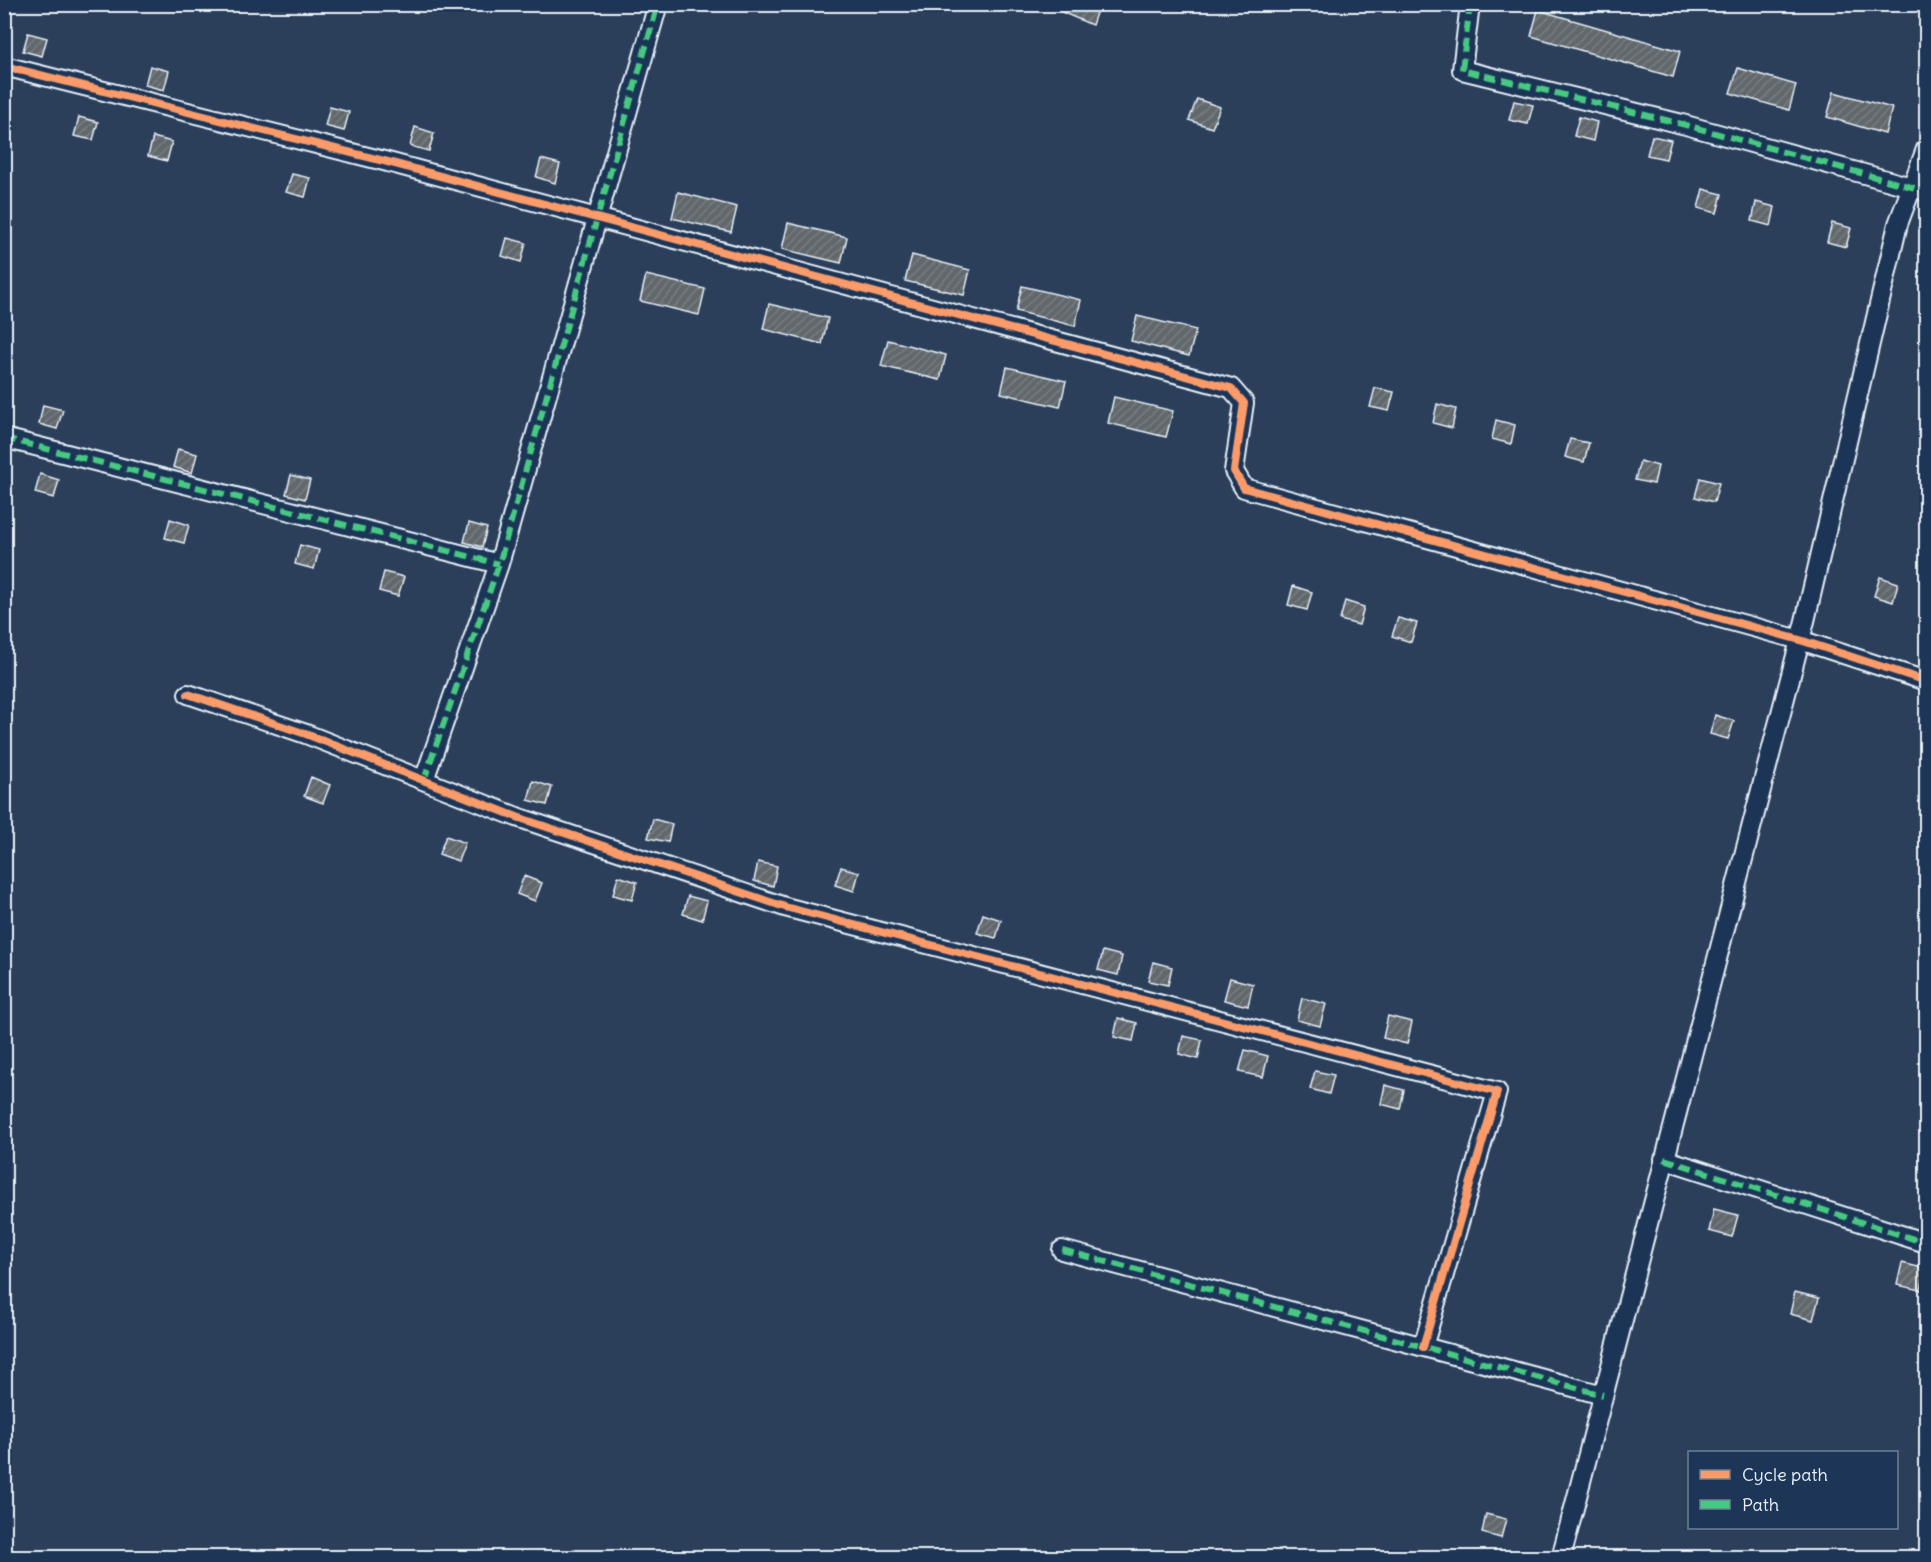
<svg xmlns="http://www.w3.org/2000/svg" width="1931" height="1562" font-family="Delius,sans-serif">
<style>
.building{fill:url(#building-hatch);stroke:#e8f1f8;stroke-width:1.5}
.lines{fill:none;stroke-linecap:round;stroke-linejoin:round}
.minor-casing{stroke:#e8f1f8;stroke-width:22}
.minor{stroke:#1d3557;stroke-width:18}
.quiet{stroke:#46c982;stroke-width:6;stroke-dasharray:12 6;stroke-linecap:butt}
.cycleway-casing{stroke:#1d3557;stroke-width:11}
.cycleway{stroke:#fa9b69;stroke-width:8}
</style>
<defs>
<pattern id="building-hatch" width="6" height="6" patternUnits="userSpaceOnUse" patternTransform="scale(1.5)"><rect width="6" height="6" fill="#61676c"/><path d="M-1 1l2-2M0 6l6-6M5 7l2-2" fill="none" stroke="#787d82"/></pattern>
</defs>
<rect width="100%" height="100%" fill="#2b3f5b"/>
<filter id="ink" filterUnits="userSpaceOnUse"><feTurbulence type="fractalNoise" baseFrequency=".0167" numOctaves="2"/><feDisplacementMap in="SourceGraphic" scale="12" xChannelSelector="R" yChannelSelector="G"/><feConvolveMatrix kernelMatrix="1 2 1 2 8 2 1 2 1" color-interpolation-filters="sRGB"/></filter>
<g filter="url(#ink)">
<path class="building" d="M1043,4H1099L1092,25Z
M1538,10L1680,51L1673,77L1531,36Z
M28,33L47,38L42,56L23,51Z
M150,66L169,71L164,90L145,85Z
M1738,68L1796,85L1789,110L1730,93Z
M1834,92L1892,108L1885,134L1827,117Z
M1197,99L1220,107L1212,128L1189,120Z
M1514,101L1533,105L1528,124L1509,120Z
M330,107L349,112L344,131L325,126Z
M79,117L98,122L93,140L74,136Z
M1579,117L1597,122L1593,141L1574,136Z
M415,127L434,133L429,151L410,146Z
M1652,136L1671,140L1666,159L1647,155Z
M153,137L172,142L167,161L148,156Z
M541,159L560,164L555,183L536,177Z
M292,174L310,178L305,197L286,192Z
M1703,189L1722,194L1717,213L1698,208Z
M678,192L737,207L731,232L672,218Z
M1756,202L1775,207L1771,226L1752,221Z
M788,223L847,237L841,263L782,249Z
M1832,223L1851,228L1846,247L1827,242Z
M507,238L526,243L521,262L502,256Z
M912,255L970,270L964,295L905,281Z
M646,275L705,289L699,315L640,301Z
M1022,286L1081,300L1075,326L1016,311Z
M769,304L828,318L822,344L763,329Z
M1137,316L1196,330L1189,356L1131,341Z
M888,340L946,355L940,380L881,366Z
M1007,367L1066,381L1060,407L1001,393Z
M1375,388L1394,392L1389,411L1370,407Z
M1114,397L1173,411L1166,437L1108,423Z
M1437,404L1456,409L1452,428L1433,423Z
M43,405L63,410L57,429L39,424Z
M1496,420L1515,425L1511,444L1492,439Z
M1570,439L1589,443L1584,462L1565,457Z
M178,449L197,454L192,473L173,467Z
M1640,461L1658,466L1654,484L1635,480Z
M40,474L59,480L54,498L35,493Z
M291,475L310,480L305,499L286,494Z
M1700,478L1719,483L1714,502L1695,497Z
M170,519L189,525L184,543L165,538Z
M469,523L487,528L482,547L464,542Z
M300,545L319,550L314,569L295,564Z
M384,572L404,577L398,596L379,591Z
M1880,577L1898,583L1893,602L1874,596Z
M1293,586L1312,592L1307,610L1288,605Z
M1345,601L1364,607L1359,625L1340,620Z
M1398,618L1417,623L1411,642L1392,636Z
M1715,715L1734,721L1728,739L1710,734Z
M311,777L330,785L323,803L304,796Z
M533,781L552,787L547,805L528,800Z
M653,819L672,824L668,842L648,838Z
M446,836L465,843L458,861L439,854Z
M758,862L777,866L773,886L754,881Z
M841,867L859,872L854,891L835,885Z
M524,876L542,883L535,901L517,894Z
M618,876L637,882L632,900L613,895Z
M688,896L707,901L702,920L683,914Z
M983,914L1001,920L996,938L977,933Z
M1103,951L1122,956L1118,975L1098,970Z
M1153,962L1172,967L1168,985L1148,981Z
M1230,978L1253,984L1248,1006L1224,1000Z
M1302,998L1326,1004L1320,1026L1297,1020Z
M1388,1016L1412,1022L1407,1044L1383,1038Z
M1118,1018L1137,1023L1133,1041L1114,1037Z
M1183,1036L1202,1040L1198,1059L1179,1054Z
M1245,1050L1268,1056L1263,1077L1239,1072Z
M1315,1071L1334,1075L1329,1094L1310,1089Z
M1385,1085L1404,1090L1400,1109L1381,1104Z
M1714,1209L1738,1215L1732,1237L1709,1231Z
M1902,1263L1926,1269L1921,1290L1897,1285Z
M1795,1292L1819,1298L1813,1320L1790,1314Z
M1486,1514L1506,1519L1501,1538L1482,1533Z"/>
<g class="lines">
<g class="minor-casing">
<path id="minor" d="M1470,4L1462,70L1682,124L1926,191
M4,66L384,161L1231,388L1244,403L1234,471L1244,488L1800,640L1926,681
M4,438L499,564
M188,694L306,734L517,817L785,907L1497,1092L1423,1347
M424,780L499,564L658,4
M1664,1159L1926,1243
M1062,1250L1603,1395
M1561,1558L1805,621L1898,224L1926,149"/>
</g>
<use href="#minor" class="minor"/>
<path class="quiet" d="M1470,4L1462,70L1682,124L1926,191
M4,438L499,564
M424,780L499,564L658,4
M1664,1159L1926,1243
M1062,1250L1603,1395"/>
<g class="cycleway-casing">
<path id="cycleway" d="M4,66L384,161L1231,388L1244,403L1234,471L1244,488L1800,640L1926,681
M188,694L306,734L517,817L785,907L1497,1092L1423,1347"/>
</g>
<use href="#cycleway" class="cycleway"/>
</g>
</g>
<rect width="1931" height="1562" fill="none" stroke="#1d3557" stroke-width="24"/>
<rect x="12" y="12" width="1907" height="1538" fill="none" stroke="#e8f1f8" stroke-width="2" filter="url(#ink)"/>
<rect x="1688" y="1451" width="210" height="78" fill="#1d3557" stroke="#6e8097" stroke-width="1.5"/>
<rect x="1700" y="1470" width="30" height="9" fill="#fa9b69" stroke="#6e8097" stroke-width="1.5"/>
<text x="1742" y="1481" font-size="18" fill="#e8f1f8">Cycle path</text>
<rect x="1700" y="1500" width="30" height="9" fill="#46c982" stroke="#6e8097" stroke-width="1.5"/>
<text x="1742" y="1511" font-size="18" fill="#e8f1f8">Path</text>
</svg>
